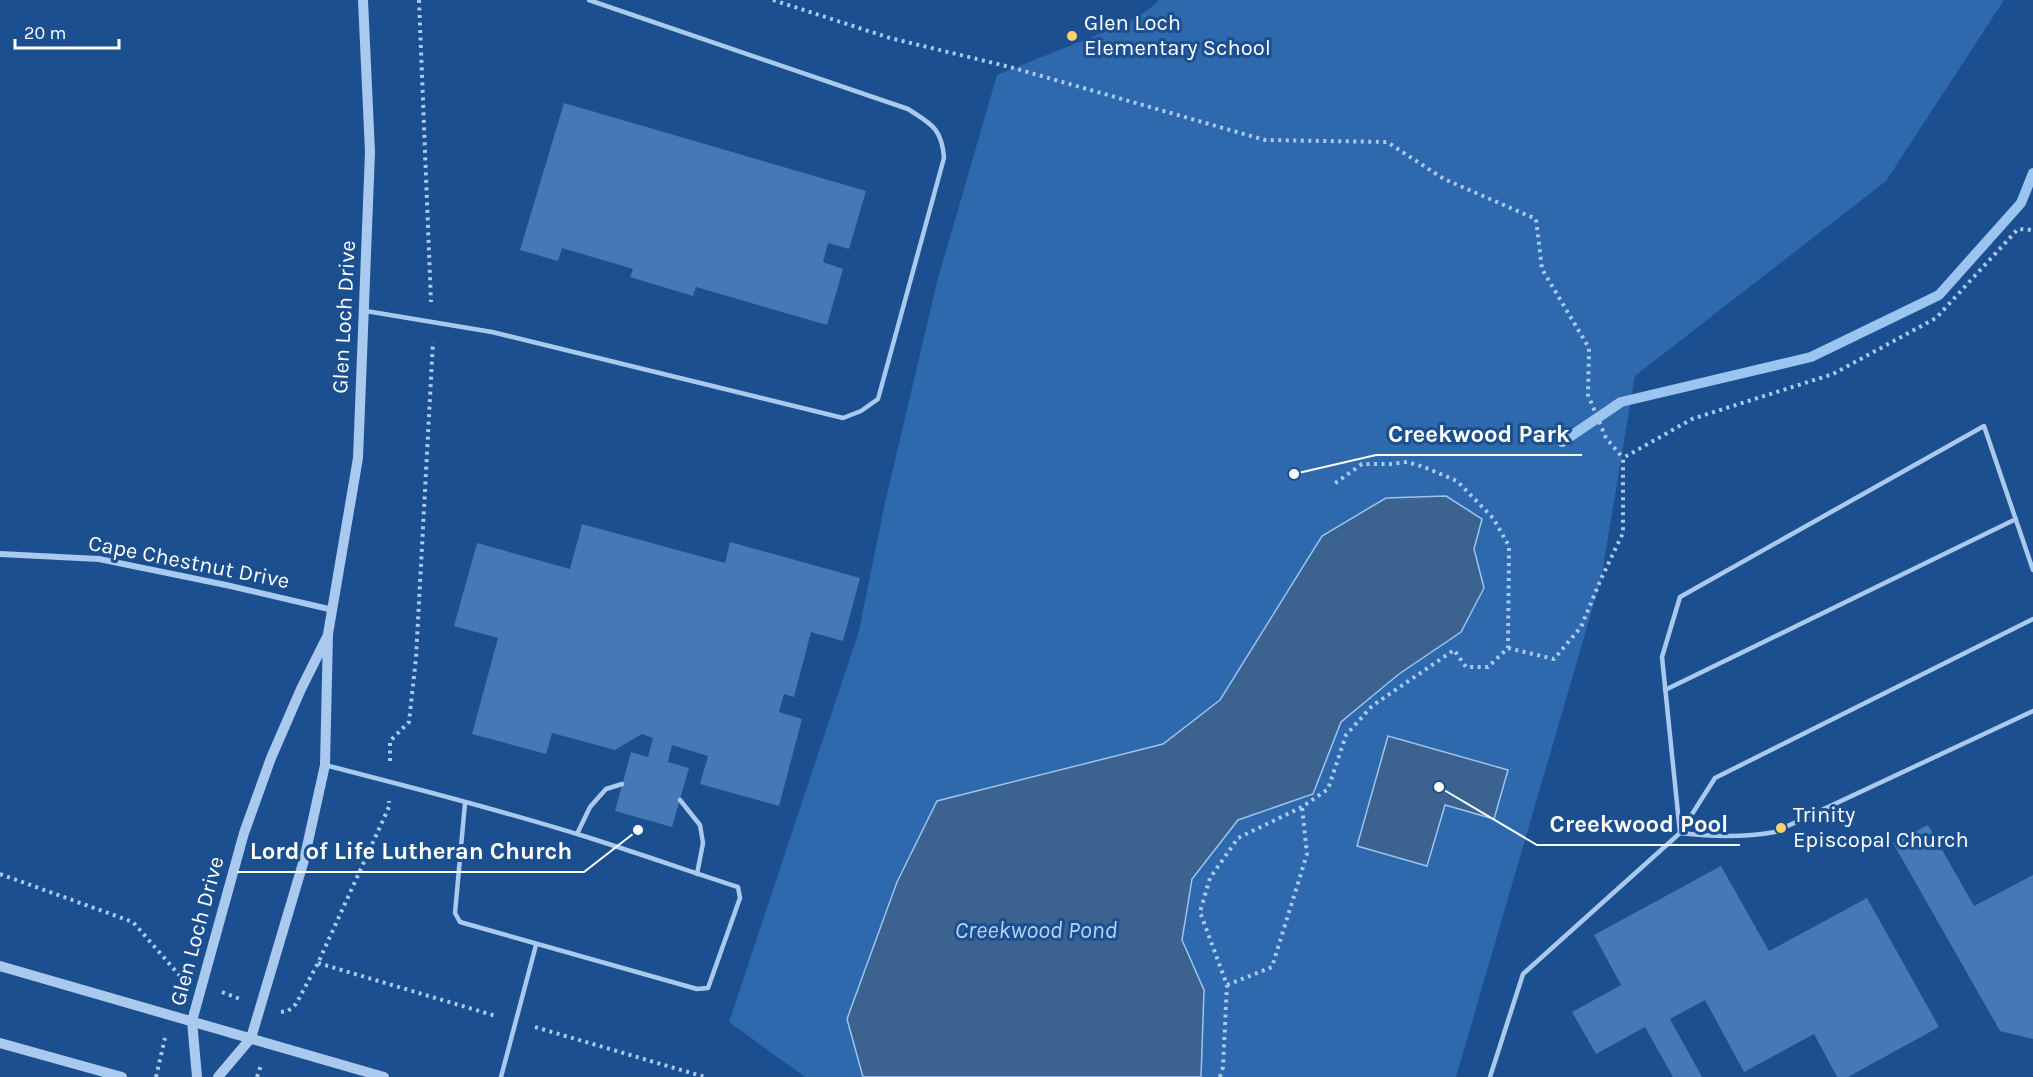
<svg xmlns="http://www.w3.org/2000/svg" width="2033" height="1077" font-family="Karla,sans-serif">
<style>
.green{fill:#2e69ad}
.water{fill:#3c6290;stroke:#9cc4f0;stroke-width:1.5}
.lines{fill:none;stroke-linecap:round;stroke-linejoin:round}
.stream{stroke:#9cc4f0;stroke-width:10}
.building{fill:#4478b7}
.path{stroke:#a9c9ee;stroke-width:4;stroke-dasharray:3 4.5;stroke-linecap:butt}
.service{stroke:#a9c9ee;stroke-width:4.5}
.minor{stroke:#a9c9ee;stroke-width:6}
.tertiary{stroke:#a9c9ee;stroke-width:10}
.poi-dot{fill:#ffd166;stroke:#1b4f8f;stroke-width:2}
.labels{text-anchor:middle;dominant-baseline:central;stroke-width:6;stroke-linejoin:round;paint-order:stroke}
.poi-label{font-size:22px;fill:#fff;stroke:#1b4f8f;text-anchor:start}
.street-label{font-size:22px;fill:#fff;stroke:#1b4f8f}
.water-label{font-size:24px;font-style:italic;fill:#b5d3f5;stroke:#1b4f8f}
.leader{fill:none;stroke:#fff;stroke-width:2}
.callout-dot{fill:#fff;stroke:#1b4f8f;stroke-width:2}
.callout-label{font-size:24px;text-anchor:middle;font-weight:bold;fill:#fff;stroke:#1b4f8f;stroke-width:6;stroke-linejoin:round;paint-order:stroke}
</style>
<rect width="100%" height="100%" fill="#1b4f8f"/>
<path class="green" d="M1158,0H2004L1886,181L1635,376L1601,579L1456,1077H805L729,1022L859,631L884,507L937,282L997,75L1129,22L1156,4Z"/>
<path class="water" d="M1446,496L1482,519L1474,549L1484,588L1461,632L1399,674L1341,722L1313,794L1238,820L1192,879L1182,940L1204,990L1201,1077H863L847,1019L897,882L937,801L1163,744L1220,700L1322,536L1386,498Z
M1388,736L1508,770L1494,819L1445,805L1427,866L1357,846Z"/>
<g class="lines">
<path class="stream" d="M1562,442L1621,402L1811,357L1939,295L2021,203L2033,173"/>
</g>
<path class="building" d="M564,103L866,191L849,249L828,243L823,262L843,269L827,325L696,287L693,296L630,277L633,269L562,248L558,261L520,250Z
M582,524L725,563L730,542L860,578L843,641L811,632L794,697L784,694L779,712L802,719L779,806L700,784L708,756L672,745L668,762L689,768L672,827L615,811L631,752L648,757L653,738L642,734L615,750L552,733L546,754L472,734L498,638L454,626L477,543L570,569Z
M1928,825L1974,906L2033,875V1039L2000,1031L1893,843Z
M1721,866L1769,951L1867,898L1939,1027L1848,1077H1837L1814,1034L1744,1072L1705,1000L1670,1019L1702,1077H1673L1645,1027L1596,1054L1572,1012L1621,985L1594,935Z"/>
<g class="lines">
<path class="path" d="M419,0L431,302
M773,0L890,38L1010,67L1265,140L1387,142L1444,179L1536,219L1542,269L1589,348L1588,395L1606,438L1623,458
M1508,648L1554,659L1581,627L1601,579L1623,533V458L1692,419L1833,374L1936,318L2018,229L2033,230
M390,761V741L409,722L416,658L433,342
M0,874L133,922L180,976
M318,963L496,1016
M1227,985L1272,967L1307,854L1302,807
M222,992L240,999
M281,1012L288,1011L296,1004L318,963L389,807V801
M535,1027L705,1077
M156,1077L165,1038
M257,1077L261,1065
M1220,1077L1223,1067L1227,985L1200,912L1210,878L1238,838L1302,807L1328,789L1346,735L1372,706L1454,650L1466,667H1488L1508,648L1509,546L1493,518L1457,481L1424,467L1407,462L1391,464H1362L1334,484"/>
<path class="service" d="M366,311L492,332L843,418L861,411L878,399L944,158C942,128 931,124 908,109L589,0
M1665,690L2016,519
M325,765C414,788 503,811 590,838C640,854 689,871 738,887L740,898L708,988L697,989L460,922L455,913L465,803
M680,800L700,825L703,843L697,874
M1680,833L1662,657L1680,597L1984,426L2033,570
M1680,833C1713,837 1742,838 1775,832L2033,711
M577,834L590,807L606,789L622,784
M501,1077L536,945
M1490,1077L1523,974L1680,833L1715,778L2033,619"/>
<path class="minor" d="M0,554L99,559L226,585L333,610"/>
<path class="tertiary" d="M0,966L384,1077
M0,1043L122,1077
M197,1077L192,1021L244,833L271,758L301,689L327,637
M218,1077L251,1038L304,860L325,765L328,634L358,458L370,152L363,0"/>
</g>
<g class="poi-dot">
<circle cx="1072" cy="36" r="6"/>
<circle cx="1781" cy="828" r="6"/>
</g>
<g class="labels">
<g class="poi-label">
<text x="1084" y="23">Glen Loch<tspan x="1084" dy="25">Elementary School</tspan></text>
<text x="1793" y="815">Trinity<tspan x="1793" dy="25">Episcopal Church</tspan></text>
</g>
<g class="street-label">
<text transform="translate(344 317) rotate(-87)">Glen Loch Drive</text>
<text transform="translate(189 562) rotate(11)">Cape Chestnut Drive</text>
<text transform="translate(197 931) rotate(-75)">Glen Loch Drive</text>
</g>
<g class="water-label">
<text x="1036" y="930">Creekwood Pond</text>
</g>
</g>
<path class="leader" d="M1294 474L1376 455H1582M1439 787L1537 845H1740M638 830L584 872H237"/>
<g class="callout-dot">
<circle cx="1294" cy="474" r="6"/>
<circle cx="1439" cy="787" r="6"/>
<circle cx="638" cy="830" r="6"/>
</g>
<g class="callout-label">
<text x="1479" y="442">Creekwood Park</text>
<text x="1639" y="832">Creekwood Pool</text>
<text x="411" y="859">Lord of Life Lutheran Church</text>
</g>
<path d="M15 39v9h104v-9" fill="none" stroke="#ffffff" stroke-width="3"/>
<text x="24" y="39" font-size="18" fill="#ffffff" stroke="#1b4f8f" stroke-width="4.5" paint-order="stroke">20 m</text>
</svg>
